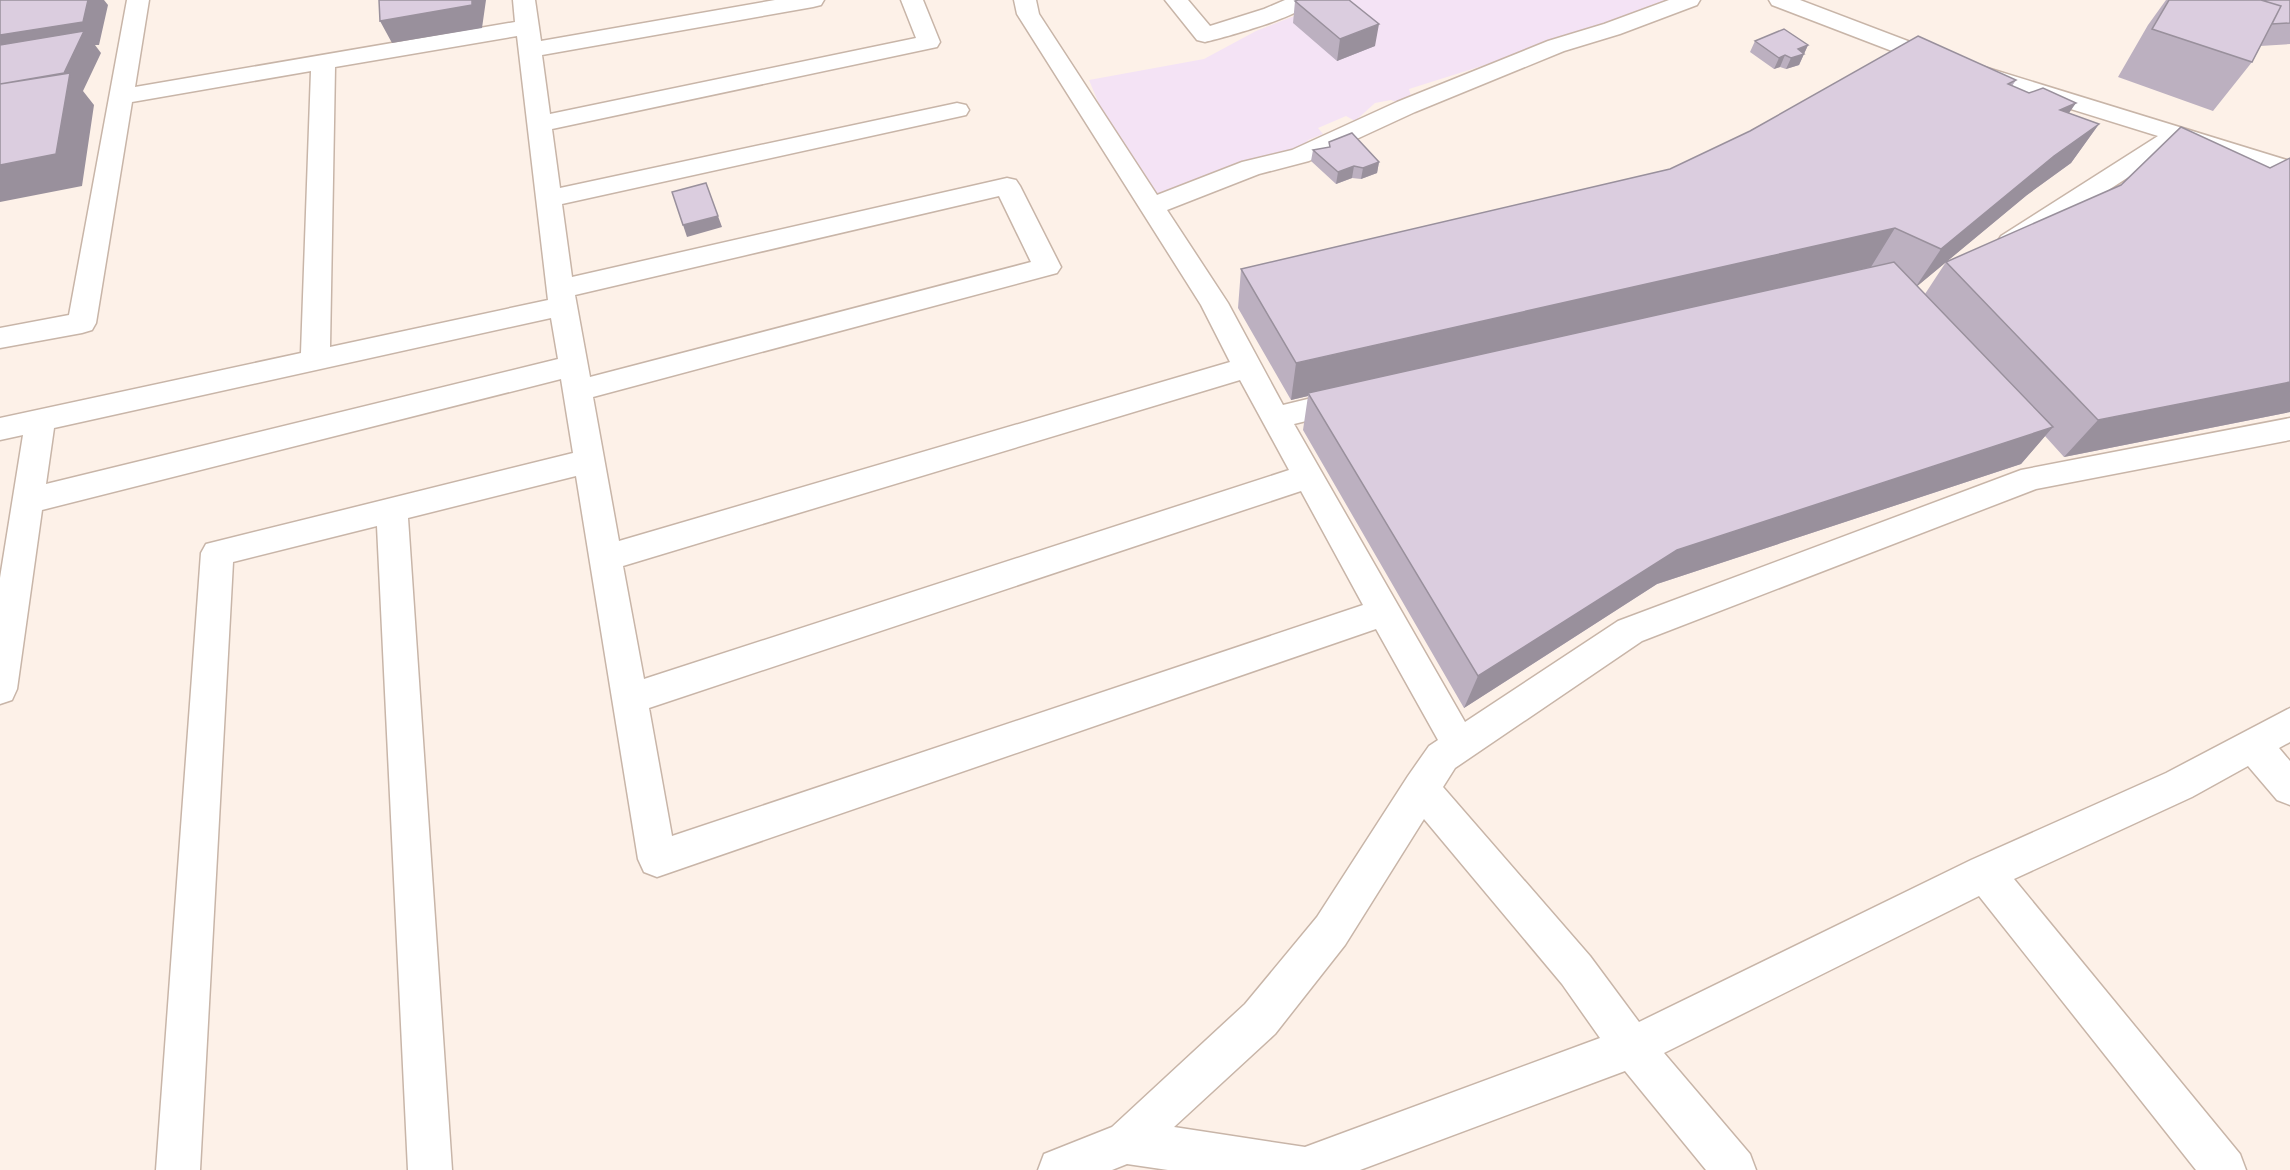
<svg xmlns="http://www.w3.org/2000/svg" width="2290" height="1170" font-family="'Fira Sans Condensed',sans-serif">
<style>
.commercial{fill:#f4e3f5}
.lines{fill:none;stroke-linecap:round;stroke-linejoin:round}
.minor-casing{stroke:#c8b5a8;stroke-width:3}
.minor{fill:#fff;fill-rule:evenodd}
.wall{fill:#bcb0c0;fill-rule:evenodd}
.shaded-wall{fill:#99909c}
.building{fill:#dbcddf;stroke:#99909c;stroke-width:1.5}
</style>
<rect width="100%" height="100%" fill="#fdf1e8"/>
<path class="commercial" d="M1335,0H1669L1567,39L1409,89L1411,96L1396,102L1391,100L1375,103L1355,121L1346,116L1318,128L1323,134L1308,140L1305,145L1208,176L1158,196L1101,109L1089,80L1204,59L1256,31Z"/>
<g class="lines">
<g class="minor-casing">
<path id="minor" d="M127,0H149L135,87L515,22L513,0H535L541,41L775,0H824L821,5L813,7L542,55L550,114L916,38L901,0H923L940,42L937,47L552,129L560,188L957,103L966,105L969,110L966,115L957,117L562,204L572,277L1007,178L1016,180L1020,186L1061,267L1057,273L593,397L619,541L1230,362L1201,305L1017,14L1014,0H1036L1039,14L1157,195L1242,162L1292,150L1397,102L1548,41L1604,24L1669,0H1700L1697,5L1620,34L1564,51L1415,112L1309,161L1259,174L1167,210L1228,303L1283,405L1349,389L1359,392L1364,400L1359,408L1294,424L1465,722L1618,621L2021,470L2290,418V440L2036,489L1642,641L1455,768L1443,787L1590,956L1639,1022L1971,860L2166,773L2290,708V742L2279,748L2290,761V805L2277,800L2248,766L2192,797L2014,879L2240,1154L2246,1170H2196L1979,896L1664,1053L1750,1154L1756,1170H1706L1625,1071L1360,1170H1168L1127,1164L1112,1170H1038L1044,1154L1112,1127L1245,1004L1317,917L1408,776L1429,746L1438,740L1376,629L657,877L644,872L638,859L576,476L408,518L452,1170H408L377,526L233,562L200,1170H156L201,553L206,544L573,453L561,379L42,510L17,689L12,700L0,704V578L23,435L0,440V418L301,353L311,71L132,102L96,323L92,330L82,333L0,348V328L69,315ZM517,36L548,300L330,347L335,67ZM999,196L1031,262L590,377L575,295ZM551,318L558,359L46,484L54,428ZM1240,380L1289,470L644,679L623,566ZM1301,491L1363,605L672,836L649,708ZM1424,819L1562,984L1600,1038L1305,1147L1174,1127L1275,1034L1345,945Z
M1165,0H1188L1210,26L1264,9L1285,0H1314C1303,16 1226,37 1205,42L1197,40Z
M1769,0H1800L1942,54L2290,161V177L2181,143L2019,248L2010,251L2001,248L1997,242L2001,236L2158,136L1926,64L1772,5Z"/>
</g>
<use href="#minor" class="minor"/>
</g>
<path class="wall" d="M2166,0H2290V44L2260,46L2252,62L2213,111L2118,77L2148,25Z
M1295,1L1375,46L1337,61L1293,23Z
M1755,41L1808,45L1799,65L1786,69L1780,67L1774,69L1750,52Z
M2016,80L2012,86L2069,113L2099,124L2071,163L2027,195L1917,286L1925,294L1946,262L2290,412L2064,457L2045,436L2021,464L1657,584L1464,708L1303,430L1308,396L1291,400L1238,308L1241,269L1670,169ZM1871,267H1872L1791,285Z
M1329,142L1379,162L1377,173L1361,179L1352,178L1336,184L1311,161L1313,150L1329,147Z"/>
<path class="shaded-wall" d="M88,0H104L108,5L99,45H95L101,53L83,91L94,105L82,186L0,202V35Z
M472,0H486L482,28L392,43L380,21Z
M1379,24L1375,46L1337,61L1340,39Z
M1808,45L1799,65L1786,69L1791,58L1798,49Z
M1785,55L1780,67L1774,69L1779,58Z
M2076,103L2049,142L2060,110Z
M2099,124L2071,163L2027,195L1915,288L1941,249L2054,156Z
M1379,162L1377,173L1361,179L1363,168Z
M1354,166L1352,178L1336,184L1338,172Z
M718,216L722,227L687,237L683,225Z
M1895,228L1871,267L1310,396L1308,393V396L1291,400L1296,363Z
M2290,382V412L2064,457L2098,420Z
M2053,427L2021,464L1657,584L1464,708L1478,676L1677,550Z"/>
<path class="building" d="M0,0H88L83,22L0,35Z
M379,0H472V5L380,21Z
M1298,0H1349L1379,24L1340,39L1295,1Z
M2169,0H2261L2281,6L2252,62L2152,29Z
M2261,0H2290V23L2272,24L2281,6Z
M1784,29L1808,45L1798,49L1804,54L1791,58L1785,55L1779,58L1755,41Z
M84,31L64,73L0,84V45Z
M1918,36L2016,80L2008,84L2029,93L2043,88L2076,103L2060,110L2099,124L2054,156L1941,249L1895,228L1296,363L1241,269L1670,169L1750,131Z
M70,73L56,154L0,165V84Z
M2181,127L2270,168L2290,158V382L2098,420L1946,262L2121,185Z
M1352,133L1379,162L1363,168L1354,166L1338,172L1313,150L1330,147L1329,142Z
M706,183L718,216L683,225L672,192Z
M1894,262L2053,427L1677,550L1478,676L1308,393Z"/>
</svg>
